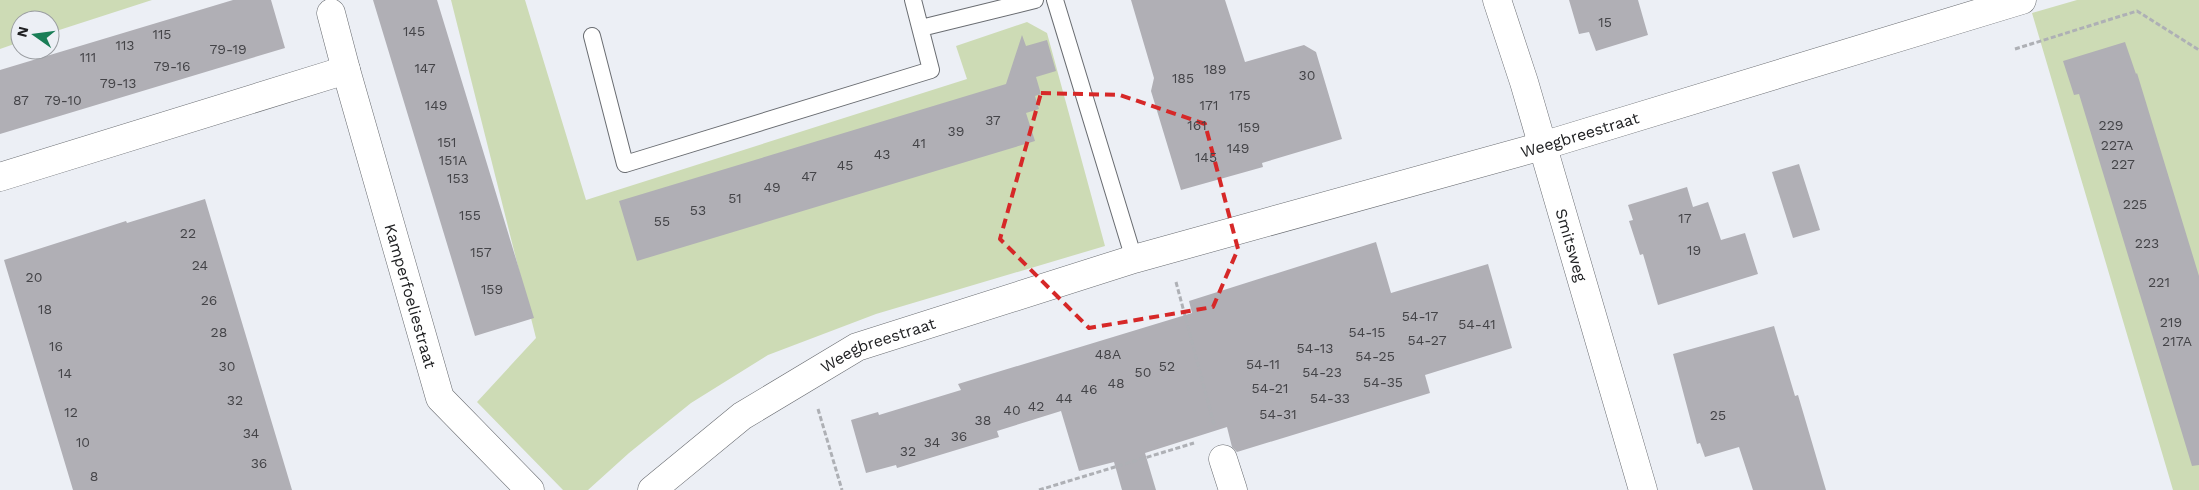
<svg xmlns="http://www.w3.org/2000/svg" width="2199" height="490" font-family="'Work Sans',sans-serif">
<style>
.green{fill:#cddbb5}
.building{fill:#b0afb5}
.lines{fill:none;stroke-linecap:round;stroke-linejoin:round}
.lane-casing{stroke:#696c71;stroke-width:18}
.street-casing{stroke:#696c71;stroke-width:29}
.path{stroke:#aeb0b5;stroke-width:3;stroke-dasharray:5 2.5;stroke-linecap:butt}
.lane{stroke:#fff;stroke-width:16}
.street{stroke:#fff;stroke-width:28}
.marked{fill:none;stroke:#d62828;stroke-width:4;stroke-dasharray:10 6;stroke-linejoin:round}
.labels{text-anchor:middle;dominant-baseline:central;stroke-width:4.5;stroke-linejoin:round;paint-order:stroke}
.number-label{font-size:14px;fill:#444448}
.street-label{font-size:16px;fill:#202123;stroke:#eceff5}
</style>
<rect width="100%" height="100%" fill="#eceff5"/>
<path class="green" d="M0,0H152L50,33V20H20V42L0,49Z
M451,0H525L586,200L967,79L956,46L1027,22L1047,33L1105,246L876,314L768,355L691,403L629,453L588,490H563L477,402L536,338Z
M2077,0H2199V490H2173L2032,13Z"/>
<path class="building" d="M233,0H271L285,48L0,134V70Z
M373,0H437L534,318L475,336Z
M1131,0H1225L1245,62L1304,45L1316,52L1342,139L1262,163L1263,167L1181,190L1151,91L1154,78Z
M1569,0H1638L1648,35L1596,51L1589,32L1579,34Z
M1022,35L1026,46L1047,40L1056,71L1036,77L1041,94L1035,96L1039,109L1026,113L1035,141L637,261L619,201L1006,84Z
M2125,42L2136,74L2137,73L2199,276V465L2192,466L2079,94L2074,95L2063,61Z
M1799,164L1820,230L1793,238L1772,172Z
M1687,187L1693,207L1708,202L1721,240L1745,233L1758,274L1658,305L1643,254L1640,255L1629,221L1633,220L1628,205Z
M205,199L292,490H73L4,260L126,221L127,223Z
M1376,242L1391,293L1488,264L1512,348L1425,375L1430,393L1237,452L1232,447L1227,427L1145,453L1156,490H1122L1114,462L1079,471L1061,411L997,431L999,437L897,468L896,465L866,473L851,420L878,412L879,415L961,390L958,384L1192,313L1189,301Z
M1774,326L1795,396L1798,395L1826,490H1753L1739,447L1705,457L1700,443L1697,444L1673,354Z"/>
<g class="lines">
<g class="lane-casing">
<path id="lane" d="M1055,0L1134,259
M921,28L1035,0
M592,36L625,164L931,70L913,0"/>
</g>
<g class="street-casing">
<g id="street">
<path id="s1" d="M1497,0L1524,82L1643,490"/>
<path id="s2" d="M346,70L440,398L530,490"/>
<path d="M0,177L346,70L331,13"/>
<path d="M1223,459L1233,490"/>
<path id="s3" d="M652,490L742,416L857,347L1134,259L1542,146L2022,0"/>
</g>
</g>
<path class="path" d="M2015,49L2137,11L2199,50
M1176,282L1215,428
M818,409L842,490
M1039,490L1194,443"/>
<use href="#lane" class="lane"/>
<use href="#street" class="street"/>
</g>
<path class="marked" d="M1041,93L1120,95L1205,124L1238,249L1213,307L1089,328L1000,239Z"/>
<g class="labels">
<g class="number-label">
<text x="1605" y="22">15</text>
<text x="414" y="31">145</text>
<text x="162" y="34">115</text>
<text x="125" y="45">113</text>
<text x="228" y="49">79-19</text>
<text x="88" y="57">111</text>
<text x="172" y="66">79-16</text>
<text x="425" y="68">147</text>
<text x="1215" y="69">189</text>
<text x="1307" y="75">30</text>
<text x="1183" y="78">185</text>
<text x="118" y="83">79-13</text>
<text x="1240" y="95">175</text>
<text x="21" y="100">87</text>
<text x="63" y="100">79-10</text>
<text x="436" y="105">149</text>
<text x="1209" y="105">171</text>
<text x="993" y="120">37</text>
<text x="1197" y="125">161</text>
<text x="2111" y="125">229</text>
<text x="1249" y="127">159</text>
<text x="956" y="131">39</text>
<text x="447" y="142">151</text>
<text x="919" y="143">41</text>
<text x="2117" y="145">227A</text>
<text x="1238" y="148">149</text>
<text x="882" y="154">43</text>
<text x="1206" y="157">145</text>
<text x="453" y="160">151A</text>
<text x="2123" y="164">227</text>
<text x="845" y="165">45</text>
<text x="809" y="176">47</text>
<text x="458" y="178">153</text>
<text x="772" y="187">49</text>
<text x="735" y="198">51</text>
<text x="2135" y="204">225</text>
<text x="698" y="210">53</text>
<text x="470" y="215">155</text>
<text x="1685" y="218">17</text>
<text x="662" y="221">55</text>
<text x="188" y="233">22</text>
<text x="2147" y="243">223</text>
<text x="1694" y="250">19</text>
<text x="481" y="252">157</text>
<text x="200" y="265">24</text>
<text x="34" y="277">20</text>
<text x="2159" y="282">221</text>
<text x="492" y="289">159</text>
<text x="209" y="300">26</text>
<text x="45" y="309">18</text>
<text x="1420" y="316">54-17</text>
<text x="2171" y="322">219</text>
<text x="1477" y="324">54-41</text>
<text x="219" y="332">28</text>
<text x="1367" y="332">54-15</text>
<text x="1427" y="340">54-27</text>
<text x="2177" y="341">217A</text>
<text x="56" y="346">16</text>
<text x="1315" y="348">54-13</text>
<text x="1108" y="354">48A</text>
<text x="1375" y="356">54-25</text>
<text x="1263" y="364">54-11</text>
<text x="227" y="366">30</text>
<text x="1167" y="366">52</text>
<text x="1143" y="372">50</text>
<text x="1322" y="372">54-23</text>
<text x="65" y="373">14</text>
<text x="1383" y="382">54-35</text>
<text x="1116" y="383">48</text>
<text x="1270" y="388">54-21</text>
<text x="1089" y="389">46</text>
<text x="1064" y="398">44</text>
<text x="1330" y="398">54-33</text>
<text x="235" y="400">32</text>
<text x="1036" y="406">42</text>
<text x="1012" y="410">40</text>
<text x="71" y="412">12</text>
<text x="1278" y="414">54-31</text>
<text x="1718" y="415">25</text>
<text x="983" y="420">38</text>
<text x="251" y="433">34</text>
<text x="959" y="436">36</text>
<text x="83" y="442">10</text>
<text x="932" y="442">34</text>
<text x="908" y="451">32</text>
<text x="259" y="463">36</text>
<text x="94" y="476">8</text>
</g>
<g class="street-label">
<text stroke="none"><textPath href="#s3" startOffset="1004">Weegbreestraat</textPath></text>
<text stroke="none"><textPath href="#s1" startOffset="256">Smitsweg</textPath></text>
<text stroke="none"><textPath href="#s2" startOffset="235">Kamperfoeliestraat</textPath></text>
<text stroke="none"><textPath href="#s3" startOffset="271">Weegbreestraat</textPath></text>
</g>
</g>
<g transform="translate(35 35) rotate(284)"><circle r="24" fill="#eceff5" stroke="#9a9da1"/>
<path d="M0-4L9 19L0 12L-9 19Z" fill="#197d56"/>
<text y="-8" font-size="14" font-weight="bold" text-anchor="middle" fill="#202123">N</text>
</g>
</svg>
